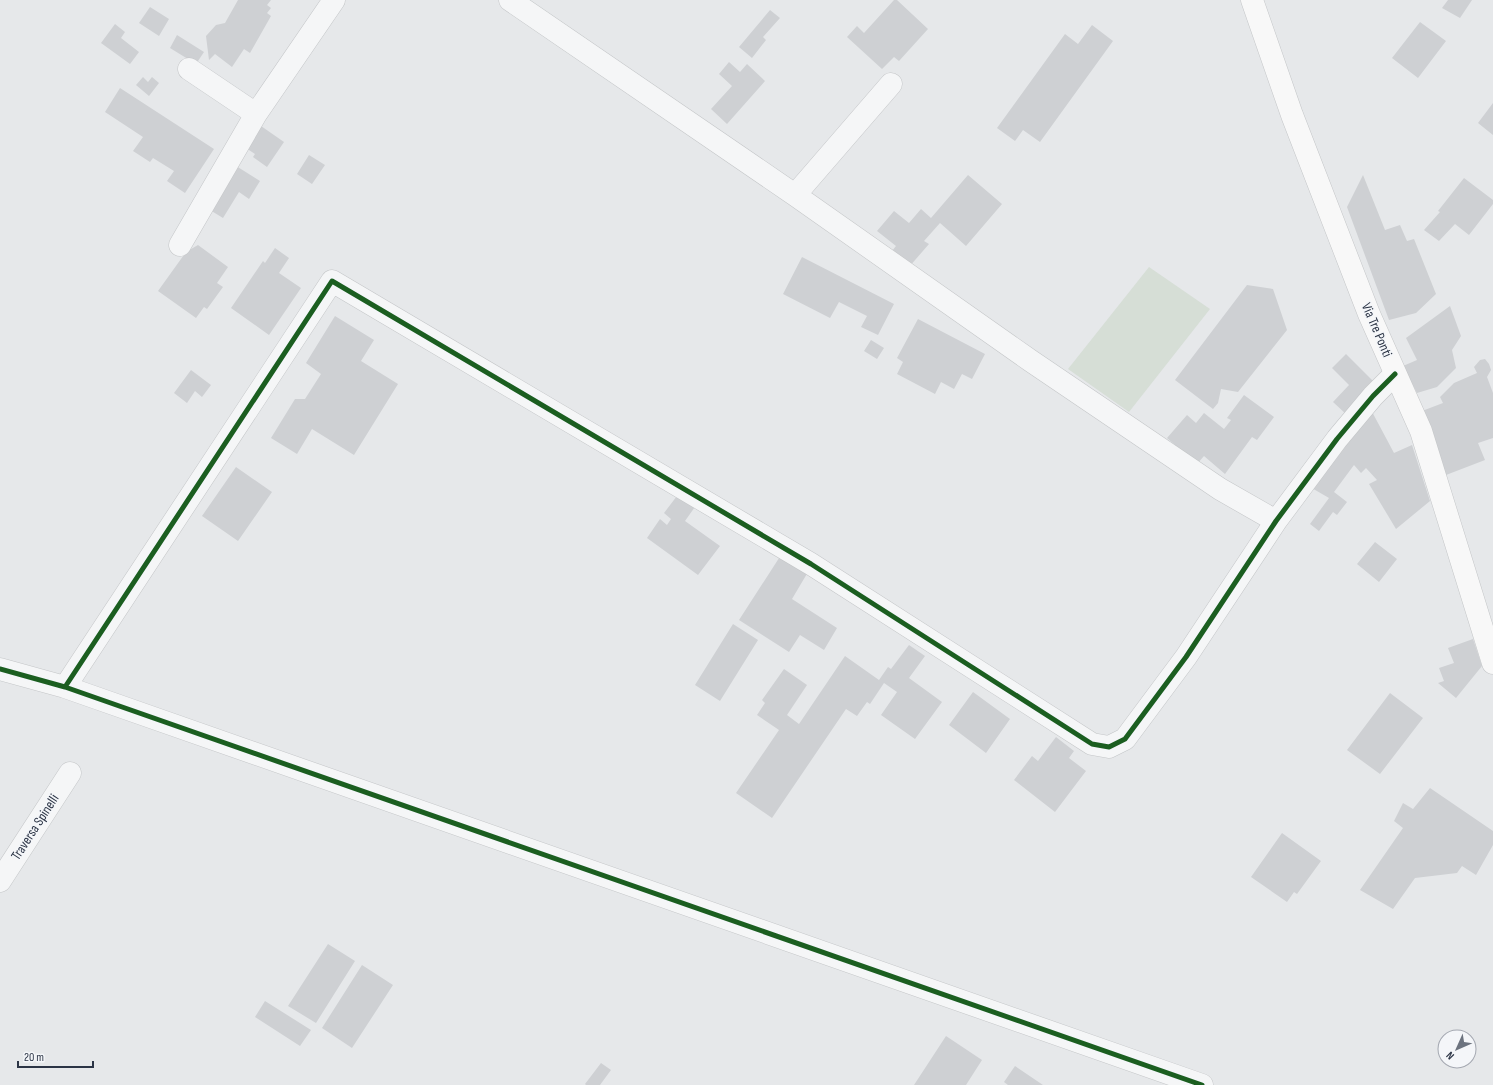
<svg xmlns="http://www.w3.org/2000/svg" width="1493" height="1085" font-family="'Sofia Sans Condensed',sans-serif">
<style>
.park{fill:#d6ded6}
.building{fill:#ced0d3}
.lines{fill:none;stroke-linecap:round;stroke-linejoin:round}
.street-casing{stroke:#c4c6c8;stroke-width:23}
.secondary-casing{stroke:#c4c6c8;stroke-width:23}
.street{stroke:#f5f6f7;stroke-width:22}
.secondary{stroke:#f8f8f8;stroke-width:22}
.cycleway-casing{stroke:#f4f6f9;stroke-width:8}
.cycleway{stroke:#1b5e20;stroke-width:5}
.labels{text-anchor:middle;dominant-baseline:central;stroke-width:3;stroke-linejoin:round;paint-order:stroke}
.street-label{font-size:14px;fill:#2b3445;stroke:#f4f6f9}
</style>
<rect width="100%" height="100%" fill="#e6e8ea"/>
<path class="park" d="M1149,267L1210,309L1129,412L1068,369Z"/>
<path class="building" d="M238,0H271L267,5L271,8L267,13L271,16L250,53L244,49L232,67L215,54L209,60L206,36L216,25L225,23Z
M894,0H897L928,29L899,61L894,57L882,69L847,37L857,26L864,33Z
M1448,0H1472L1460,18L1442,8Z
M150,7L169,19L159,36L139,23Z
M770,10L780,18L763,37L766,40L752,58L739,47Z
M1420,22L1446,41L1418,78L1392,58Z
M115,24L125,32L121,38L139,52L130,64L101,43Z
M1092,25L1113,41L1040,142L1023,130L1015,141L997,128L1065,34L1078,44Z
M177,35L204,52L196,64L170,48Z
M729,62L740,72L747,64L765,81L727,124L711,109L732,86L719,74Z
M143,77L148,82L152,77L159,83L149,96L136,85Z
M120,88L214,149L185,193L167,181L174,171L153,158L150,162L133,151L143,137L105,112Z
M1493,103V135L1478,123Z
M261,126L284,142L267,167L253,157L255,154L246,148Z
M309,155L325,165L312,184L297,174Z
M233,164L260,181L249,199L239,192L223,218L205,207Z
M968,175L1002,204L966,246L940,223L924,241L929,244L909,267L892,251L896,246L877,231L894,211L909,223L921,209L931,218Z
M1363,175L1385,230L1400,225L1407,241L1414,239L1436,294L1416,313L1389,320L1347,207Z
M1464,178L1493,200V204L1469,235L1455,224L1439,241L1424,230L1440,212L1438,211Z
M198,245L228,267L217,283L223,287L207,309L204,307L196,318L158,291L186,252Z
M275,248L289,258L279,273L301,288L269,335L231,308L263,261L265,263Z
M802,257L894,304L878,335L861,327L867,316L839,302L830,318L783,294Z
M1247,285L1273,289L1287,330L1238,392L1221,389L1218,403L1213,409L1175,380Z
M1450,306L1461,336L1452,350L1456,368L1437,387L1417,393L1403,366L1417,360L1406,338Z
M335,316L374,340L361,361L398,384L354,455L312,429L297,454L271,438L295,399H305L321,374L306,363Z
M918,319L985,354L972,379L962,374L954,389L941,382L935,394L897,374L903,362L897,358Z
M871,340L884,348L877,359L864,351Z
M1346,354L1377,385L1347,415L1333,402L1349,385L1332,368Z
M1485,359L1489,364L1491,370L1487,377L1493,393V438L1478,443L1485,460L1446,475L1422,411L1443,403L1440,397L1454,383L1477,373L1474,367L1480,360Z
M191,370L211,385L202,397L195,391L187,403L174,393Z
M1244,395L1274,417L1257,440L1252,437L1225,474L1204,456L1197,464L1167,438L1187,415L1196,423L1204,413L1224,429L1231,420L1227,418Z
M1370,408L1394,453L1412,445L1430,501L1396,529L1369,484L1377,480L1366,468L1361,473L1354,465L1334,492L1347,502L1337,515L1333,512L1319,531L1310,524L1329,498L1310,487Z
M236,467L272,492L238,541L202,516Z
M680,492L697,504L685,521L720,546L698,575L647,538L660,519L667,525L671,519L664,513Z
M1375,542L1397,559L1379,582L1357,564Z
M781,555L808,572L792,599L837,628L824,650L800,635L789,652L739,620Z
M733,624L758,640L720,701L695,685Z
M1473,639L1482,666L1456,698L1438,683L1444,681L1439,668L1454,663L1448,648Z
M909,645L925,656L909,678L942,702L915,739L881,715L897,692L884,683L870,704L867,702L857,716L846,709L772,818L736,793L779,730L757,715L765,703L762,700L784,669L807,685L787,715L799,724L845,656L879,680L888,667L891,669Z
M973,692L1010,719L986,753L949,725Z
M1390,693L1423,718L1380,774L1347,750Z
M1056,737L1074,751L1069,758L1086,771L1055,812L1014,780L1032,756L1038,761Z
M1430,788L1493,831V845L1476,875L1462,866L1457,873L1415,878L1393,909L1360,890L1403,828L1394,821L1403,803L1413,809Z
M1282,833L1321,861L1297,894L1294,892L1287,902L1251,877Z
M328,944L355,961L316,1023L288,1006Z
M362,965L393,985L352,1048L322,1028Z
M265,1001L311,1030L300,1046L255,1017Z
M946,1036L982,1060L966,1085H914Z
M601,1063L611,1070L600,1085H586L585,1084Z
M1015,1066L1043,1085H1008L1004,1082Z"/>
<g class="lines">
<g class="street-casing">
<path id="street" d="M510,0L795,195L1031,361L1220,489L1276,521
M189,69L256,114L334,0
M795,195L891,84
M180,245L256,114
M0,669L65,687L332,281L811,564L1092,744L1109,747L1125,739L1186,657L1276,521L1337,439L1373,396L1395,374
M65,687L1202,1085
M0,881L70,773"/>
</g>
<g class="secondary-casing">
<path id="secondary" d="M1252,0L1292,115L1369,314L1421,431L1493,663"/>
</g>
<use href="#street" class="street"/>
<use href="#secondary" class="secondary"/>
<g class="cycleway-casing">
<path id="cycleway" d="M0,669L65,687L332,281L811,564L1092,744L1109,747L1125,739L1186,657L1276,521L1337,439L1373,396L1395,374
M65,687L1202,1085"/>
</g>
<use href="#cycleway" class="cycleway"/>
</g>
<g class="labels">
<g class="street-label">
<text transform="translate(1377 330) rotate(67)">Via Tre Ponti</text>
<text transform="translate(35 827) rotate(-57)">Traversa Spinelli</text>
</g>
</g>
<g transform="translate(1457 1049) rotate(225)"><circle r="19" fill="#f4f6f9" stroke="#a4a8b1"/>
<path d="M0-3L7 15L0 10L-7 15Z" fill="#6c737f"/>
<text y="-6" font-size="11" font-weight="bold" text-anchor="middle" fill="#2b3445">N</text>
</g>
<path d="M18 1061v6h75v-6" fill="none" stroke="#2b3445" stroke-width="2"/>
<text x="24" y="1061" font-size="12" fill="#2b3445" stroke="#f4f6f9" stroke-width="3" paint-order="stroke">20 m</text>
</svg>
